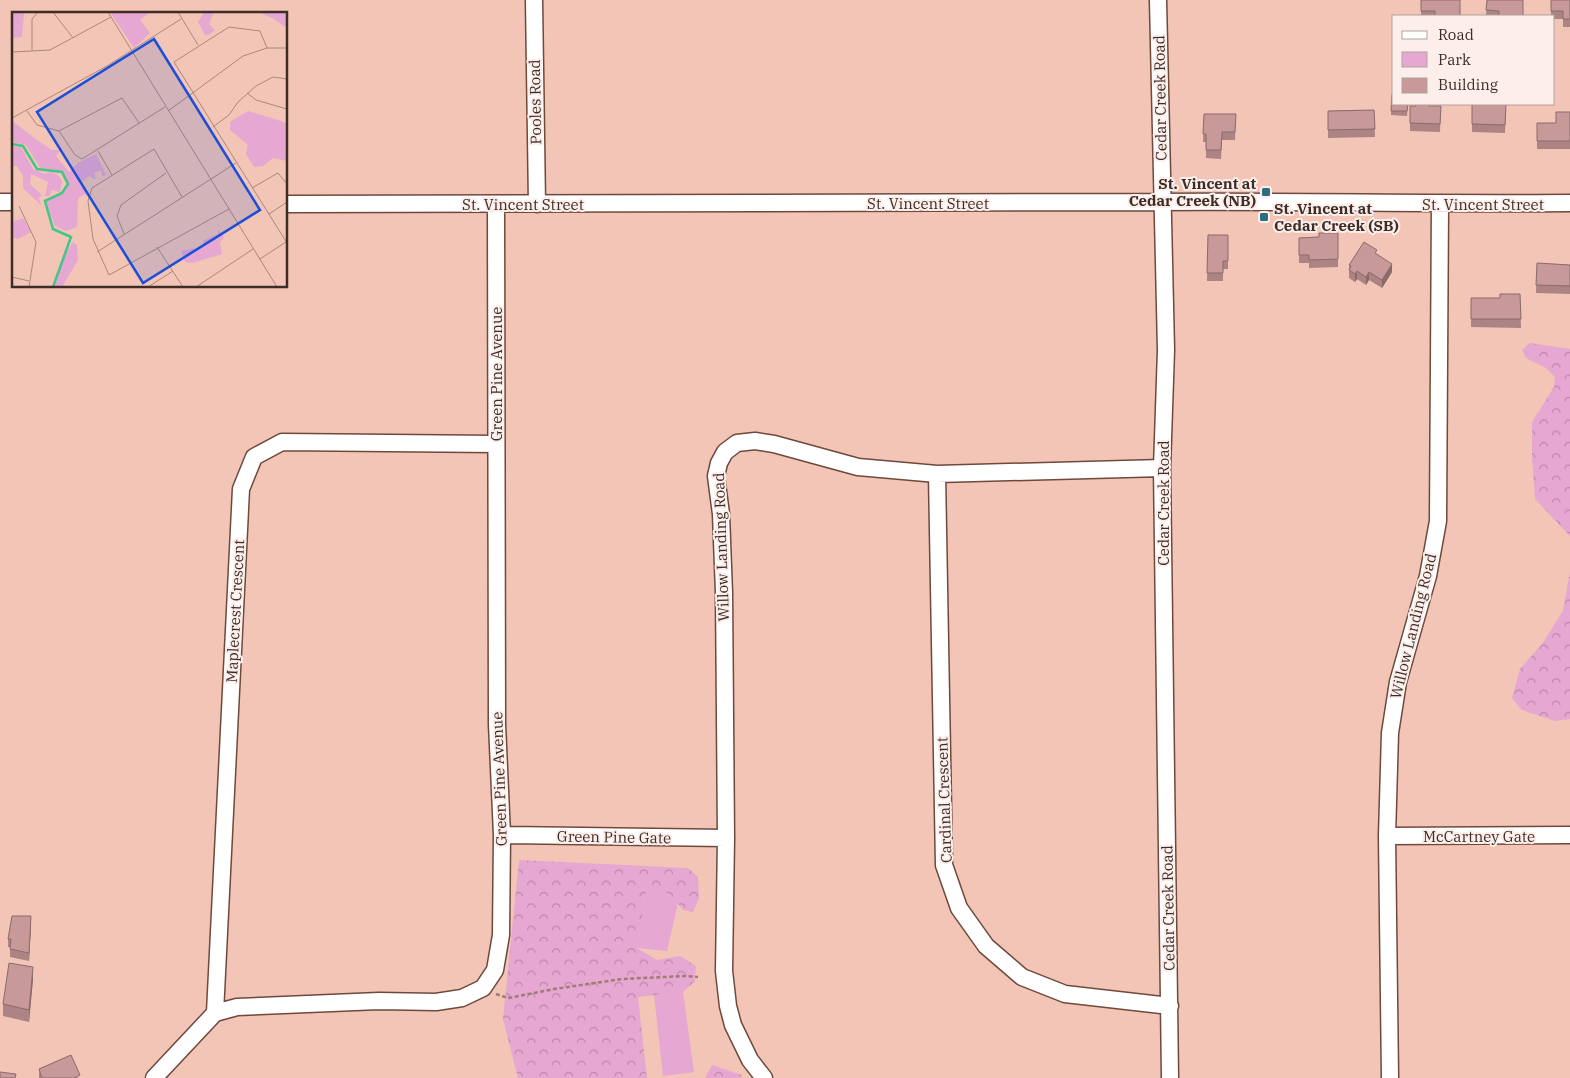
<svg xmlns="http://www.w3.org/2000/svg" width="1570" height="1078" font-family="'IBM Plex Serif',serif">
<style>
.forest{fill:url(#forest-crowns)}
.green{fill:#e6a7d2}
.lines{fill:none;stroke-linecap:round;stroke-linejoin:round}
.minor-casing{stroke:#6e493c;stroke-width:19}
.path{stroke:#9e7e73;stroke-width:2.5;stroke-dasharray:4 2.5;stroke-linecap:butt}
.minor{stroke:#fff;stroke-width:16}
.wall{fill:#ab8483}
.shaded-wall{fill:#8b6b6a}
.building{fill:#c79998;stroke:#8b6b6a}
.poi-dot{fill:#2c6e80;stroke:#fceeea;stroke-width:2}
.labels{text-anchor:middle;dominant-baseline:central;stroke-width:4;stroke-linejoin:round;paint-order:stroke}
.street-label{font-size:15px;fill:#3e2d27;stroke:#fceeea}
.poi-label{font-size:15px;font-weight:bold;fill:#3e2d27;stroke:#fceeea;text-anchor:end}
.inset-river{fill:none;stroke:#43c688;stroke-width:2.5}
.inset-road{fill:none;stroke:#aa887d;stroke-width:1}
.view{fill:#1d4ed8;fill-opacity:0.15;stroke:#1d4ed8;stroke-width:2.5}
.inset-edge{fill:none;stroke:#3e2d27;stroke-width:2.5}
</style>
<defs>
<pattern id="forest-crowns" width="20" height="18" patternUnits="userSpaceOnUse" patternTransform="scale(1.25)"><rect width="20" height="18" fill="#e6a7d2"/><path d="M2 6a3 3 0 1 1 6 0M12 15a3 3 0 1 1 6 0" fill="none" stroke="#bc88aa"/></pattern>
</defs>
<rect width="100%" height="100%" fill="#f2c5b6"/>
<path class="forest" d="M1530,343L1570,349V536L1535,499L1532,457V422L1554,387L1555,377L1546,368L1526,358L1522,350Z
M1570,571V719L1555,721L1522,710L1512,698L1520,669L1542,644L1563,611Z
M519,860L688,868L698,877L699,898L693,912L683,910L670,894L647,889L637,948L657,960L680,956L696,966L695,981L683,992L638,997L647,1078H518L503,1019Z
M712,1065L742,1075V1078H705Z"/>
<path class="green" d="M647,888L670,894L678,903L667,951L637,948Z
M683,992L694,1072L663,1076L654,995Z"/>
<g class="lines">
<g class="minor-casing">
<path id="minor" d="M534,0L537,204
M1158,0L1166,350L1162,468L1170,1078
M0,202H14
M286,204C577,206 867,202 1157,202C1295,201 1432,204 1570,203
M937,474L944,865L959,908L986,946L1022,977L1065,994L1170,1006
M502,835L726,838
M1387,836L1570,835
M215,1013L241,489L254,457L282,442L496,444
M154,1078L215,1013L237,1007L379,1001L436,1002L462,998L483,988L495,970L501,935L502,835L497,724L496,205
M764,1078L750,1060L733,1025L728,1006L724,971L726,838L724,593L721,514L716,476L719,463L725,452L737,443L755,441L774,444L858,467L937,474L1162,468
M1390,1078L1387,836L1390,733L1398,682L1428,576L1438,521L1440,204"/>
</g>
<path class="path" d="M496,994L508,998L554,989L622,979L686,976L698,977"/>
<use href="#minor" class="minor"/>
</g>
<path class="wall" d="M1421,0L1460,16H1421Z
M1487,0L1523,16H1486Z
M1551,0H1570V27H1563V19H1554V16H1551Z
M1392,94L1408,104L1407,116L1391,115Z
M1472,104H1506L1505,133L1472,132Z
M1410,106H1441L1440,132L1410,131Z
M1374,110L1375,137L1328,138V111Z
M1570,112V149H1537V123H1556Z
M1204,114H1236L1235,140H1222L1221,159L1206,158V142H1203Z
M1338,233V267L1309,268V263H1299V238L1319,237Z
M1208,235H1228V269H1223V281H1207Z
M1377,254L1392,272L1382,288L1369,280L1366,285L1357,279L1355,282L1349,278V265Z
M1537,263L1570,265V294L1536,293Z
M1520,294L1521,328L1471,327V298H1500Z
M31,924L29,961L10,957V947H8V939Z
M33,979L29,1022L3,1016V1004Z
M39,1069L80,1078H39Z"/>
<path class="shaded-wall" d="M1392,264V272L1382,288V280Z
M1357,271V279L1355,282V274Z
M1369,272V280L1366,285V277Z
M31,916V924L29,961V953Z
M33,967V979L29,1022V1010Z"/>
<path class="building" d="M1421,0H1460V16H1435V11H1421Z
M1487,0H1523V16H1499V11L1486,10Z
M1551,0H1570V19H1563V11H1551Z
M1392,94H1394V104H1408L1407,111H1391Z
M1416,104H1430L1429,106H1441L1440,124L1410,123V106H1416Z
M1472,104H1506L1505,125L1472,124Z
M1374,110L1375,129L1328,130V111Z
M1556,112H1570V141H1537V123H1556Z
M1204,114H1236L1235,132H1222L1221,150H1206V134H1203Z
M1319,233H1338V259L1309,260V255H1299V238L1319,237Z
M1208,235H1228V261H1223V273H1207Z
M1364,242L1377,250L1375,253L1392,264L1382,280L1369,272L1366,277L1357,271L1355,274L1349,270L1351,266L1349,265Z
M1537,263L1570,265V286L1536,285Z
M1500,294H1520L1521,319H1471V298H1500Z
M12,916H31L29,953L10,949L11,939H8Z
M9,963L33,967L29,1010L3,1004Z
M71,1055L80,1075L74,1078H42L39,1069Z
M0,1072L16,1074L15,1078H0Z"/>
<g class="poi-dot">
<rect x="1261" y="187" width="10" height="10" rx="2.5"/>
<rect x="1259" y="212" width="10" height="10" rx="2.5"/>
</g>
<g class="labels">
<g class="street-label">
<text transform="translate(1160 98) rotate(-91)">Cedar Creek Road</text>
<text transform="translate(535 102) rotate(-91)">Pooles Road</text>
<text x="928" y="203">St. Vincent Street</text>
<text x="523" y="204">St. Vincent Street</text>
<text x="1483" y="204">St. Vincent Street</text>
<text transform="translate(496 374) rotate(-90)">Green Pine Avenue</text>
<text transform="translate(1163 503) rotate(-90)">Cedar Creek Road</text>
<text transform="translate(721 547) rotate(-92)">Willow Landing Road</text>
<text transform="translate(235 611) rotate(-87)">Maplecrest Crescent</text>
<text transform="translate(1413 626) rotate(-76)">Willow Landing Road</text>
<text transform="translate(499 779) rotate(-92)">Green Pine Avenue</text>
<text transform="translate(944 800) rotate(-92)">Cardinal Crescent</text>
<text x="1479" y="836">McCartney Gate</text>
<text transform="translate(614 837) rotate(1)">Green Pine Gate</text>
<text transform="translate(1168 908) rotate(-91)">Cedar Creek Road</text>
</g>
<g class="poi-label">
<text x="1256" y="183">St. Vincent at<tspan x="1256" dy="17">Cedar Creek (NB)</tspan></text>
<text x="1274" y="208" text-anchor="start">St. Vincent at<tspan x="1274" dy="17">Cedar Creek (SB)</tspan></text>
</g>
</g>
<g transform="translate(12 12)">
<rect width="275" height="275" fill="#f2c5b6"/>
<path d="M0,0H12L10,25L0,26ZM98,0H138L128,8L138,21L122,36ZM192,0H202L197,12L203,18L198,22L193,23L186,10ZM246,0H275V16L260,6ZM236,99L275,111V149L261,146L251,154L242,155L234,142L236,133L218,118V110ZM0,109L25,128L40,138H48L44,144L57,160L66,151L84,142L94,163L90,164L89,158L82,161L84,168L77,164L67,172L76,181L66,186L65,215L54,219L43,214L33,189L50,181L56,173L50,160L29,157L14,133L1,130ZM0,134L9,135L21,157L32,162L39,160L46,163L50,169L48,180L40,178L37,184H33L36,170L19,162L18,172L30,183L27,186L29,193L11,176V164L5,154H0ZM206,217L212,225L208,231L210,242L180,251L173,250L169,239L190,235L192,228L206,222ZM61,230L65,233L66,248L50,275H42L53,242Z" fill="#e6a7d2"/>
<path d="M11,206L19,220L6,227L0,225V210Z" fill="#e6a7d2"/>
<path class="inset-river" d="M0,132L11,134L25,157L50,160L56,172L50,181L33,189L41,217L59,225L41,275"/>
<path class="inset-road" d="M41,0L61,26M96,0L265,275M166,0L186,33M255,36L248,19L217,15L162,50L275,231M20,39V7L26,0M0,40L38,38L99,5M235,81L244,88L275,97M15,99L25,113L47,119L63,143L70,147L153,95M156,99L231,44L255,36H275M0,106L95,54L169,7M201,115L217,103L226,90L244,74L261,65L275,67M47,119L110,86L127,111M86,139L100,163M240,176L266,161L275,172M170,185L142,137L80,176L76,189L81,227L97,263L217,197M7,194L24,230L17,275M257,202L275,190M112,222L105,204L109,193L154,161M145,235L171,275M85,240L224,151M248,247L274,230M0,265L17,269M136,275L161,259M184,275L241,237"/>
<path class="view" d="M142,27L248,198L131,271L25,100Z"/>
<rect width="275" height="275" class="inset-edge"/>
</g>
<rect x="1392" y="15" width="162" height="90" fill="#fceeea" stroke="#b0a19c"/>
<rect x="1402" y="31" width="25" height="8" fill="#ffffff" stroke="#b0a19c"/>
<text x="1438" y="40" font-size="15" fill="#3e2d27">Road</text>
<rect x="1402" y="52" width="25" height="15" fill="#e6a7d2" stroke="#b0a19c"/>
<text x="1438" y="65" font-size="15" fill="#3e2d27">Park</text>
<rect x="1402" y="78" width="25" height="15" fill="#c79998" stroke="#b0a19c"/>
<text x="1438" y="90" font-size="15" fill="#3e2d27">Building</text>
</svg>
